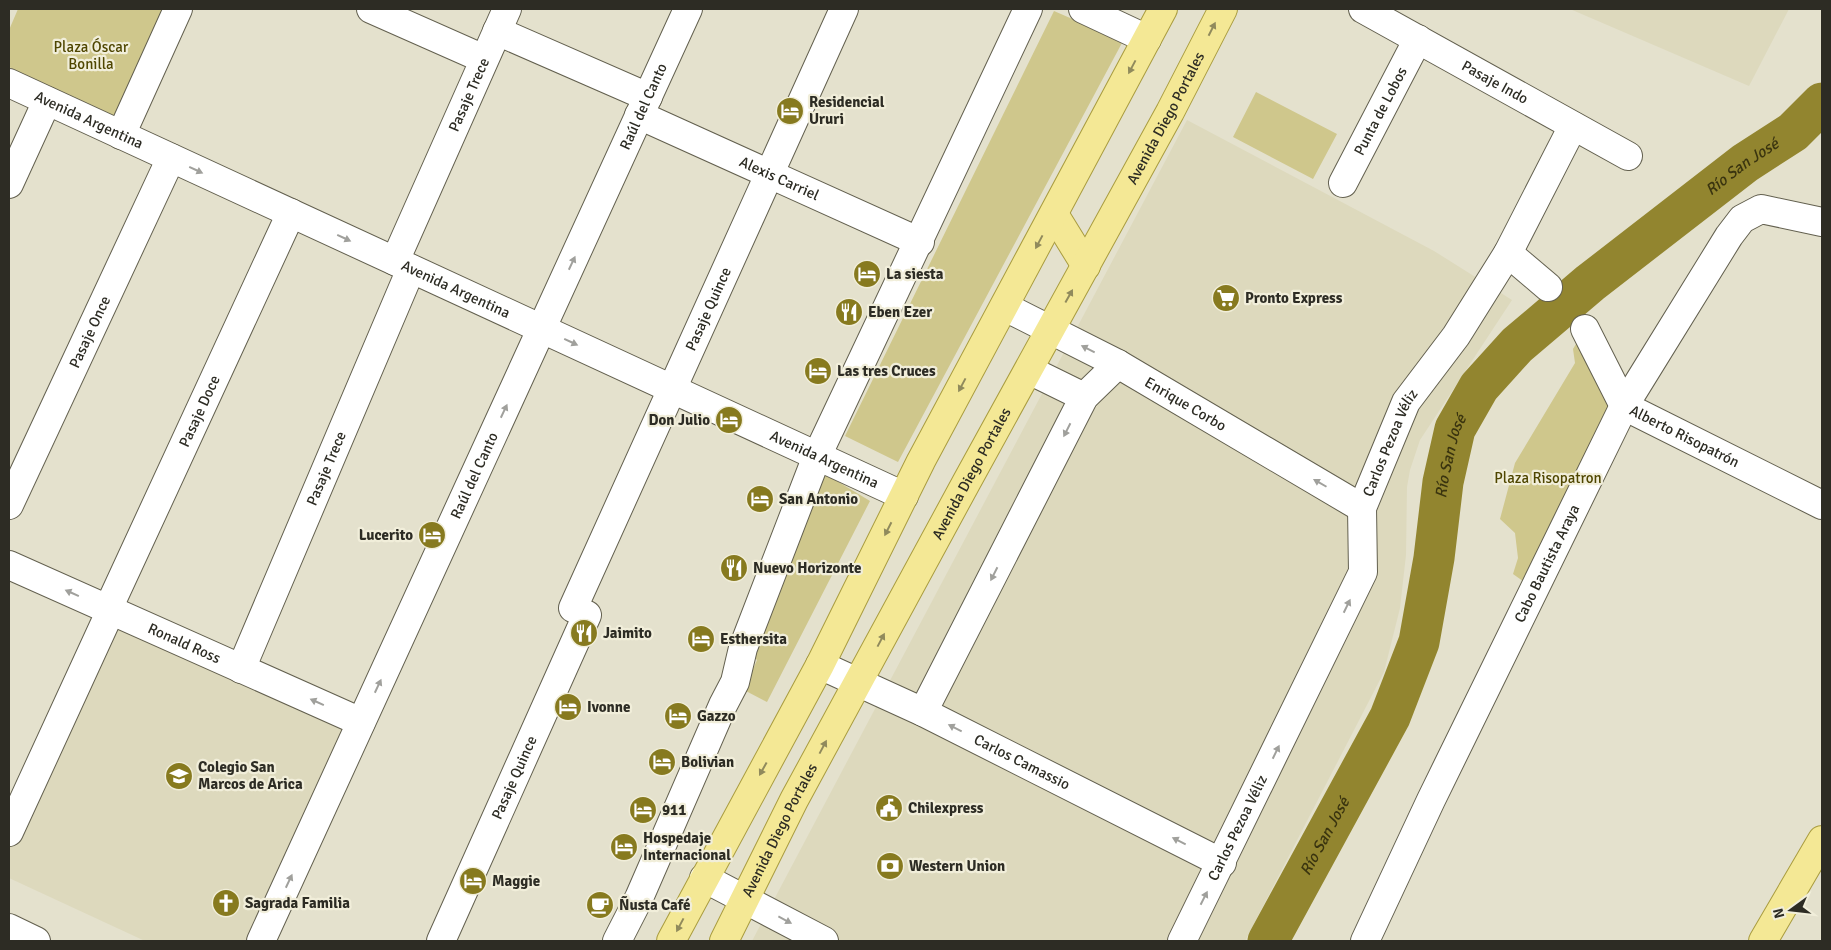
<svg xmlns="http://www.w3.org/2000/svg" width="1831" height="950" font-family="Signika,sans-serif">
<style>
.built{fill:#ddd9bd}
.green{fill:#cfc78c}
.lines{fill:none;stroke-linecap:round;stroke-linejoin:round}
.river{stroke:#92852f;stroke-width:41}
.minor-casing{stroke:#63604f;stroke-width:30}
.major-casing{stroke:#a99c3f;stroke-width:30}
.minor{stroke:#fff;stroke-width:28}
.major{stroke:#f4e895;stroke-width:28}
.oneway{fill:#908a5c}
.oneway2{fill:#a0a09c}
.labels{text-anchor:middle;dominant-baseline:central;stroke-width:4.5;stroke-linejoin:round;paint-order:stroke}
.park-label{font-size:15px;fill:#4f4600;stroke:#f1eeda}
.street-label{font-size:15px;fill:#2d2c24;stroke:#f1eeda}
.poi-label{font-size:15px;font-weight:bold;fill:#2d2c24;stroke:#f1eeda;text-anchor:start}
.water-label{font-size:16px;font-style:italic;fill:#3a340f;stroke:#f1eeda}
</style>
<rect width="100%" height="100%" fill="#e4e1cd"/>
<path class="built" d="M1570,9H1789L1749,86Z
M1187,120L1434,251L1512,300L1420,440L1410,470L1407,487L1406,555L1400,608L1384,672L1245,941H752Z
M104,613L348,725L253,941H145L9,878V826Z"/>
<path class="green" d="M18,9H165L115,119L9,67V30Z
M1054,11L1123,41L898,462L845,436Z
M1256,92L1337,134L1313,179L1233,137Z
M1585,329L1624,406L1534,589L1513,574L1518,558L1515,533L1500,519L1515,463L1575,363L1573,349Z
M822,472L870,501L767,702L744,690L757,660L749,652Z"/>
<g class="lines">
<path class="river" id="s1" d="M1268,941L1390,717L1419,642L1434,558L1443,482L1455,429L1479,387L1517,345L1590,283L1745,163L1793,132L1822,103"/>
<g class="minor-casing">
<g id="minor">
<path d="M371,9L484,59"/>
<path d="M1083,9L1147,39"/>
<path id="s2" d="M1363,9L1628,156"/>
<path d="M497,31L648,97"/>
<path id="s3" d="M9,83L904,496"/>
<path id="s4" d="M639,115L920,242"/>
<path d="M121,135L178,9"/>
<path id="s5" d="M1343,183L1418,39"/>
<path d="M9,184L47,101"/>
<path d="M1508,253L1548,287"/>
<path id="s6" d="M395,261L507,9"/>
<path id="s7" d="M1005,307L1118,364L1362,508"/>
<path id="s8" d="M1585,329L1624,406L1822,505"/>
<path d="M1029,370L1084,397"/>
<path id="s9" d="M9,505L171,158"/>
<path id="s10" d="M9,565L361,722"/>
<path id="s11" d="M108,609L291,213"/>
<path id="s12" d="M820,665L923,712L1222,863"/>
<path id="s13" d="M241,669L411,269"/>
<path d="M923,712L1084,397L1118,364"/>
<path d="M9,832L111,610"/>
<path d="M704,878L824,941"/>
<path d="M9,928L36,941"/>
<path id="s14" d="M261,941L688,9"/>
<path id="s15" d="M441,941L587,615L573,608L844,9"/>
<path d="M617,941L639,898L723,705L735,682L743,648L817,456L1028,9"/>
<path id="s16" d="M1182,941L1363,572L1362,508L1406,402L1456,336L1508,253L1573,126"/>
<path id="s17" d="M1365,941L1431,800L1624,406L1729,236L1742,219L1761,209L1822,222"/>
</g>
</g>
<g class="major-casing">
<g id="major">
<path d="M1054,214L1086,266"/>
<path d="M671,941L820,665L921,461L1163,9"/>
<path id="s18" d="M724,941L794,800L966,483L1170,112L1223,9"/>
<path d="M1763,941L1822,840"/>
</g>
</g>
<use href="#minor" class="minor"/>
<use href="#major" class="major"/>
</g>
<defs><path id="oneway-solid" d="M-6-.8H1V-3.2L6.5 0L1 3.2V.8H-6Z" transform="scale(1.25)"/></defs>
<g class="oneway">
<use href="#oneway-solid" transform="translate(1212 29) rotate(-63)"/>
<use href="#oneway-solid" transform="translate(1132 67) rotate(118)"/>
<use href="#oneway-solid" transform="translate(1039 242) rotate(118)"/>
<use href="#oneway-solid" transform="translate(1069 296) rotate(-61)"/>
<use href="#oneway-solid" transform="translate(962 385) rotate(118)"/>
<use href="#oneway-solid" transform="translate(888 529) rotate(117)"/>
<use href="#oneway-solid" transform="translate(881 640) rotate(-62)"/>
<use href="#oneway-solid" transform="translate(823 747) rotate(-62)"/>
<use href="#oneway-solid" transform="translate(763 769) rotate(119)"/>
<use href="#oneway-solid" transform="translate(680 925) rotate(118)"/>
</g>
<g class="oneway2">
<use href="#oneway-solid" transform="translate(196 170) rotate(25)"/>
<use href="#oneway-solid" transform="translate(344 238) rotate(25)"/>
<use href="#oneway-solid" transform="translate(572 263) rotate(-65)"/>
<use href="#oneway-solid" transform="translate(571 342) rotate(25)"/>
<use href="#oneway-solid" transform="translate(1088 349) rotate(-153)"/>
<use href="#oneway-solid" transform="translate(504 411) rotate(-65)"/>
<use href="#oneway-solid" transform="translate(1067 430) rotate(117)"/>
<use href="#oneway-solid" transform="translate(1320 483) rotate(-150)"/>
<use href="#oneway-solid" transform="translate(994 574) rotate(117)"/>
<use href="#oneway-solid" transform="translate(72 593) rotate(-156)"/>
<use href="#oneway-solid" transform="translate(1347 606) rotate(-64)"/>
<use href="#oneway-solid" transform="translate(378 686) rotate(-65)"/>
<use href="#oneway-solid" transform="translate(317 702) rotate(-156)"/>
<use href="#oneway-solid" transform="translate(955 728) rotate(-153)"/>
<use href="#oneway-solid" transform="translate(1276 752) rotate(-64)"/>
<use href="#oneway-solid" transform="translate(1179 841) rotate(-153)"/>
<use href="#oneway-solid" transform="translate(289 881) rotate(-65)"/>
<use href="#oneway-solid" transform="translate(1204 898) rotate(-63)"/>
<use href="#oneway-solid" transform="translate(785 920) rotate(28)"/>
</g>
<defs>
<g id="hotel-disc" transform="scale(1.4375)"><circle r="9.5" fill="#877a1f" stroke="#f1eeda"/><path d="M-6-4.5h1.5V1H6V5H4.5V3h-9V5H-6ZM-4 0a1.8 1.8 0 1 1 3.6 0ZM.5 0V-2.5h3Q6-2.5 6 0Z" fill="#fff"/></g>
<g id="supermarket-disc" transform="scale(1.4375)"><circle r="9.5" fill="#877a1f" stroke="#f1eeda"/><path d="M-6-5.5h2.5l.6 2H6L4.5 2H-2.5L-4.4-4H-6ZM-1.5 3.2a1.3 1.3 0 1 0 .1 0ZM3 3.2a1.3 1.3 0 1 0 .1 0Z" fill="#fff"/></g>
<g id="restaurant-disc" transform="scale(1.4375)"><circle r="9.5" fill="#877a1f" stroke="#f1eeda"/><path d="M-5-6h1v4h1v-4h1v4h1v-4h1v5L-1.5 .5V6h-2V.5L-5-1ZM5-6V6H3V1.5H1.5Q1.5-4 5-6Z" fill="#fff"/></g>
<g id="school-disc" transform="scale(1.4375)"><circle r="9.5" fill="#877a1f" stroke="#f1eeda"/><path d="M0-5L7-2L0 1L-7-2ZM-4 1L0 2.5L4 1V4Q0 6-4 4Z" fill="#fff"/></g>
<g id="civic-disc" transform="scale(1.4375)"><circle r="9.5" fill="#877a1f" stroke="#f1eeda"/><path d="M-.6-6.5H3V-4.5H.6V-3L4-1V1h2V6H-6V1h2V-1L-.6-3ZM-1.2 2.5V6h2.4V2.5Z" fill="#fff"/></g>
<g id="bank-disc" transform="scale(1.4375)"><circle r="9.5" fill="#877a1f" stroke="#f1eeda"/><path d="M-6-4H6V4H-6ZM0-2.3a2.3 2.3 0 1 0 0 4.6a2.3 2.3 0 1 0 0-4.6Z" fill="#fff"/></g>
<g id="church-disc" transform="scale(1.4375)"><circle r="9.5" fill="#877a1f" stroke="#f1eeda"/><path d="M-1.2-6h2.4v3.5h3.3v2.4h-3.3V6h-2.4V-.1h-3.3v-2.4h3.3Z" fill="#fff"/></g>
<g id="cafe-disc" transform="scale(1.4375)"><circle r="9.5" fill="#877a1f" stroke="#f1eeda"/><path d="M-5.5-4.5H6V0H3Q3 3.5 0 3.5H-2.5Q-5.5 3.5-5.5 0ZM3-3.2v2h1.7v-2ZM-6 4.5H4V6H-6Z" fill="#fff"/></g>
</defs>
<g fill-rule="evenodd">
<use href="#hotel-disc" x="790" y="111"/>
<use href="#hotel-disc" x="867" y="274"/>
<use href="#supermarket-disc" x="1226" y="298"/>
<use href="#restaurant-disc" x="849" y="312"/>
<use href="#hotel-disc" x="818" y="371"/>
<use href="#hotel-disc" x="729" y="420"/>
<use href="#hotel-disc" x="760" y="499"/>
<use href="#hotel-disc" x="432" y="535"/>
<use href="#restaurant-disc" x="734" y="568"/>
<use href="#restaurant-disc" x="584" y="633"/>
<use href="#hotel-disc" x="701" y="639"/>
<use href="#hotel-disc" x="568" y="707"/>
<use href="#hotel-disc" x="678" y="716"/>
<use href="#hotel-disc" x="662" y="762"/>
<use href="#school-disc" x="179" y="776"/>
<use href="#civic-disc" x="889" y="808"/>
<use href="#hotel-disc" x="643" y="810"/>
<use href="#hotel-disc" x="624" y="847"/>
<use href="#bank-disc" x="890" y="866"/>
<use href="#hotel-disc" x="473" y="881"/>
<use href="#church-disc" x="226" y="903"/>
<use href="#cafe-disc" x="600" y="905"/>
</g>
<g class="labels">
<g class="park-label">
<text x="91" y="47">Plaza Óscar<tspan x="91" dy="17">Bonilla</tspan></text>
<text x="1548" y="478">Plaza Risopatron</text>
</g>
<g class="street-label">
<text stroke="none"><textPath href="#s2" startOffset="151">Pasaje Indo</textPath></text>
<text stroke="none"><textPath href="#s6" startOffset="182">Pasaje Trece</textPath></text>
<text stroke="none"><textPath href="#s14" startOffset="918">Raúl del Canto</textPath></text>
<text stroke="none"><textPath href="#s5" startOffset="81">Punta de Lobos</textPath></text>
<text stroke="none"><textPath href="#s18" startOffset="934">Avenida Diego Portales</textPath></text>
<text stroke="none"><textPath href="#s3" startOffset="88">Avenida Argentina</textPath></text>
<text stroke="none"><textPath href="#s4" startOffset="154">Alexis Carriel</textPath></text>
<text stroke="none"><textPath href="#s3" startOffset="492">Avenida Argentina</textPath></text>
<text stroke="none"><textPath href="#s15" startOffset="701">Pasaje Quince</textPath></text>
<text stroke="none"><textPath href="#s9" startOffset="191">Pasaje Once</textPath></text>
<text stroke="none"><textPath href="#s7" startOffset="205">Enrique Corbo</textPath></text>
<text stroke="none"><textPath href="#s11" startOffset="218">Pasaje Doce</textPath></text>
<text stroke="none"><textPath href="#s8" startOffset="154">Alberto Risopatrón</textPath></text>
<text stroke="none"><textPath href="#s16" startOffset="546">Carlos Pezoa Véliz</textPath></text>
<text stroke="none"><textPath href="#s3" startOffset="898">Avenida Argentina</textPath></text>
<text stroke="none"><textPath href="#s13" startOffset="218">Pasaje Trece</textPath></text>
<text stroke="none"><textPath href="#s18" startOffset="529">Avenida Diego Portales</textPath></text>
<text stroke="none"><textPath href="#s14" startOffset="512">Raúl del Canto</textPath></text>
<text stroke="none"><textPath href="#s17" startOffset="419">Cabo Bautista Araya</textPath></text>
<text stroke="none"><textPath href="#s10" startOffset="192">Ronald Ross</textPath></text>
<text stroke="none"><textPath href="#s12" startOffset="224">Carlos Camassio</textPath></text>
<text stroke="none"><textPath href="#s15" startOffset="179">Pasaje Quince</textPath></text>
<text stroke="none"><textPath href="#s16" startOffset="126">Carlos Pezoa Véliz</textPath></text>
<text stroke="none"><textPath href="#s18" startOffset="124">Avenida Diego Portales</textPath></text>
</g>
<g class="poi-label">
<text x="809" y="102">Residencial<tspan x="809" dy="17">Ururi</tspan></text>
<text x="886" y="274">La siesta</text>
<text x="1245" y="298">Pronto Express</text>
<text x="868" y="312">Eben Ezer</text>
<text x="837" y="371">Las tres Cruces</text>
<text x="710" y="420" text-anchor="end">Don Julio</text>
<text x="779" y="499">San Antonio</text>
<text x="413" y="535" text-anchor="end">Lucerito</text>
<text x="753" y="568">Nuevo Horizonte</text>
<text x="603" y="633">Jaimito</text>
<text x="720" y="639">Esthersita</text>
<text x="587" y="707">Ivonne</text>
<text x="697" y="716">Gazzo</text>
<text x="681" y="762">Bolivian</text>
<text x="198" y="767">Colegio San<tspan x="198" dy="17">Marcos de Arica</tspan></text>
<text x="908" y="808">Chilexpress</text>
<text x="662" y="810">911</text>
<text x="643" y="838">Hospedaje<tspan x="643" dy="17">Internacional</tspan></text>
<text x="909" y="866">Western Union</text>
<text x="492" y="881">Maggie</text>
<text x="245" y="903">Sagrada Familia</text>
<text x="619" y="905">Ñusta Café</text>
</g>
<g class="water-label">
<text stroke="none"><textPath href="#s1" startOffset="944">Río San José</textPath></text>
<text stroke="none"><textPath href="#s1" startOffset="524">Río San José</textPath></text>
<text stroke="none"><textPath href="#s1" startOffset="119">Río San José</textPath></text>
</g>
</g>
<rect width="1831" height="950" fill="none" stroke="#2d2c24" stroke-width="20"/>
<g transform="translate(1791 910) rotate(255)" stroke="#f1eeda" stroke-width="4" paint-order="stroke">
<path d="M0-4L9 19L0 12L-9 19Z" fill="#2d2c24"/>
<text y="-8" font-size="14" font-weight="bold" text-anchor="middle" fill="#2d2c24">N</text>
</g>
</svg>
